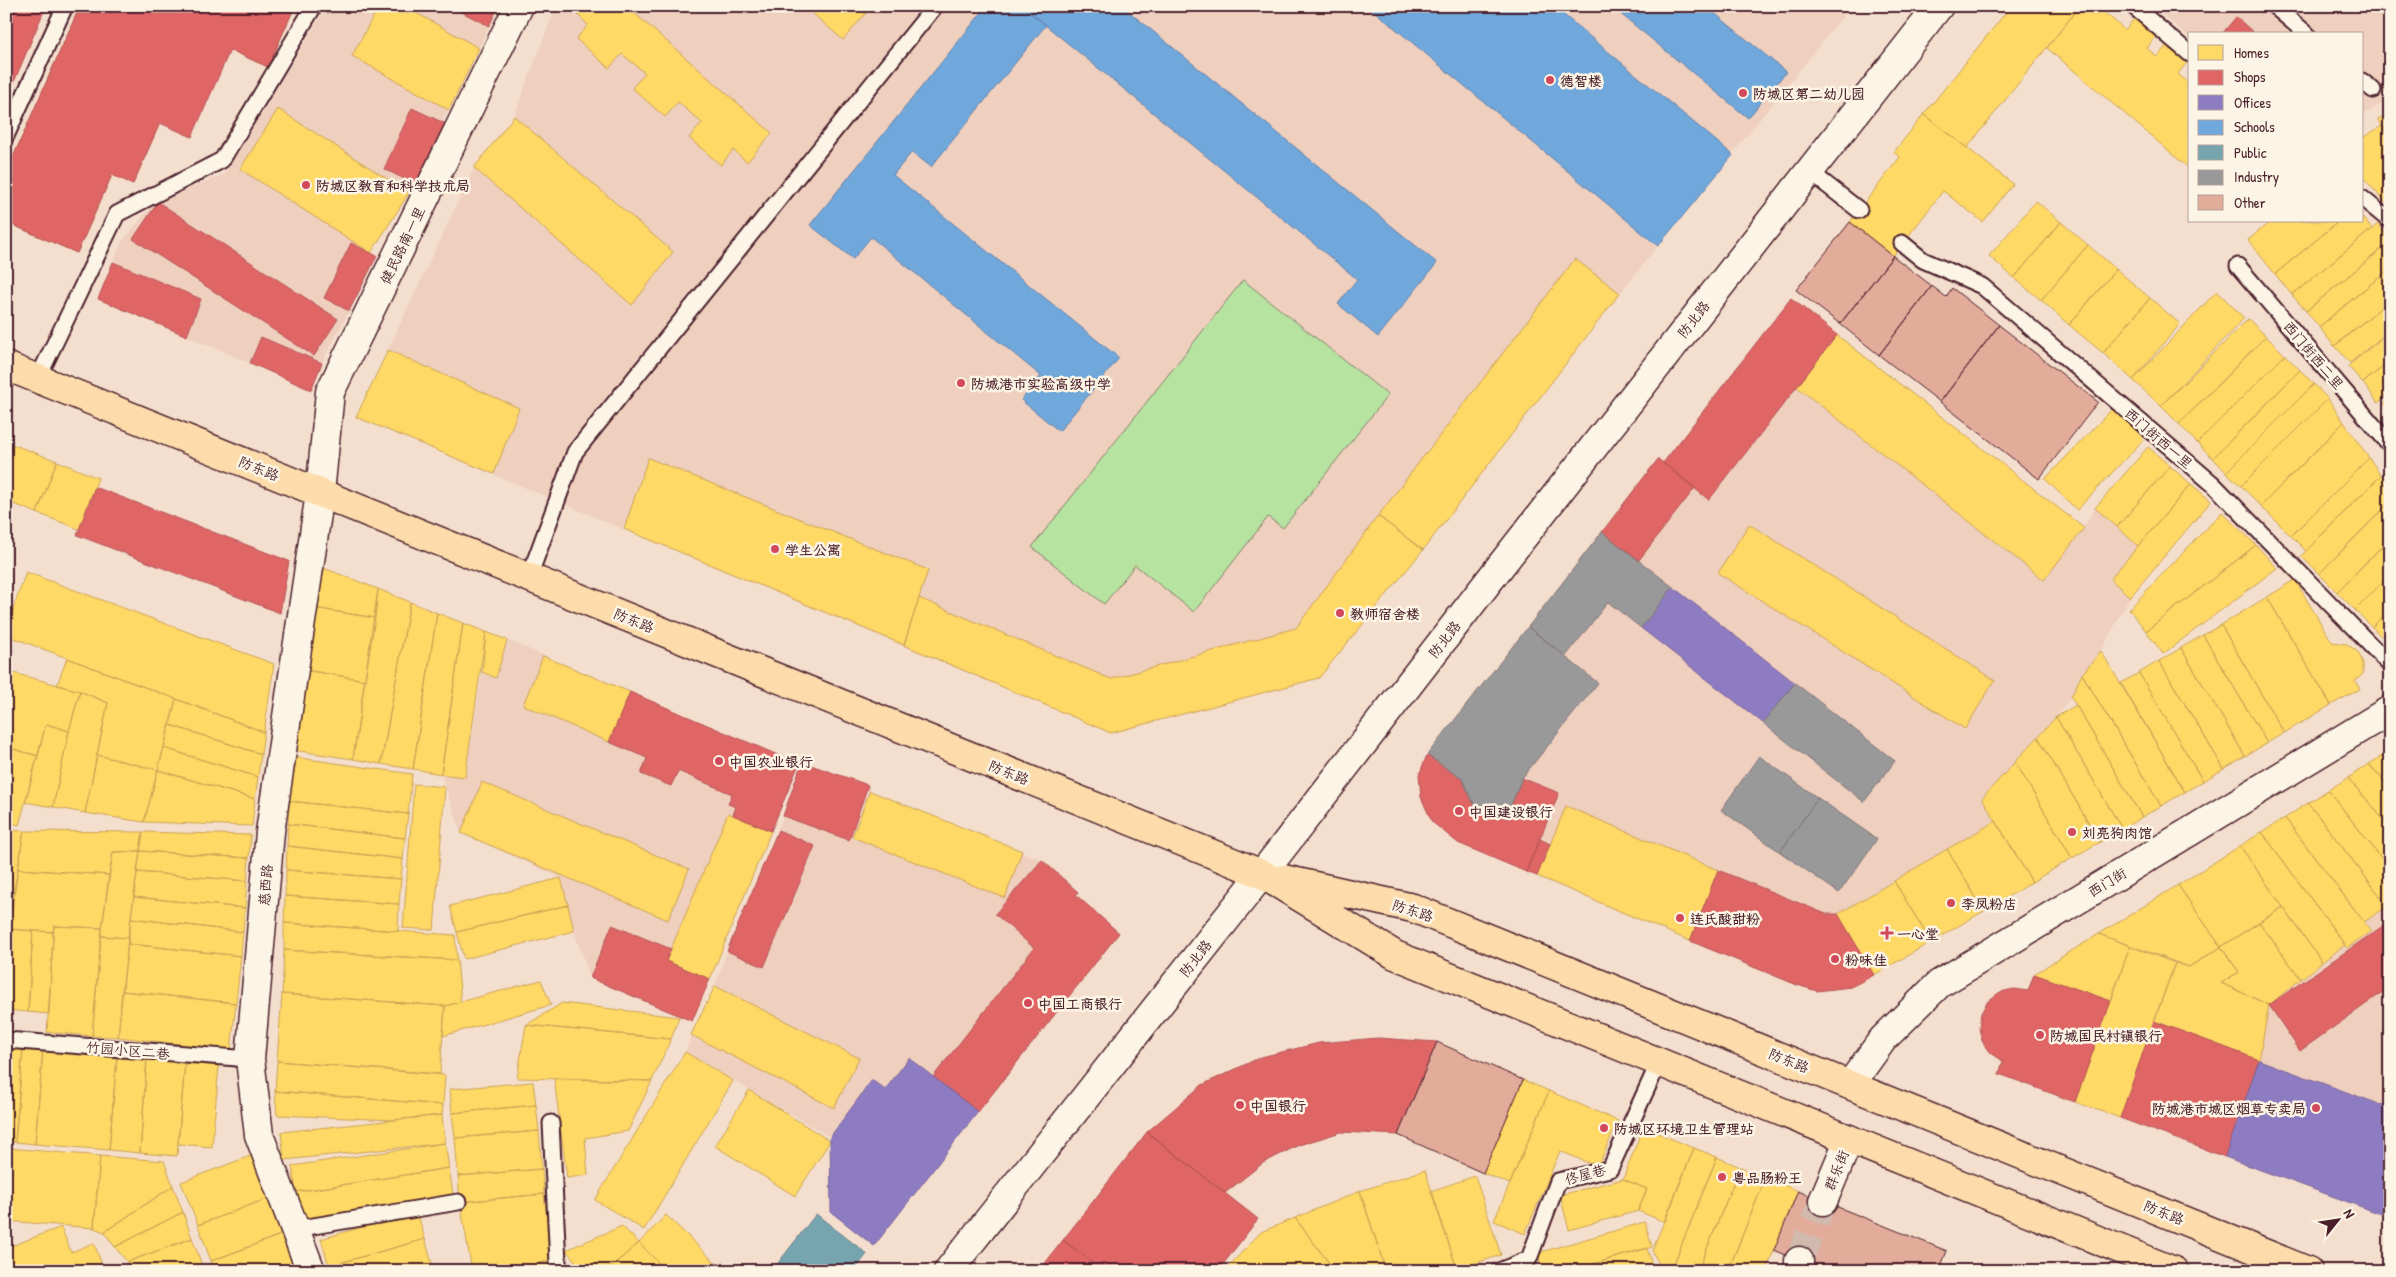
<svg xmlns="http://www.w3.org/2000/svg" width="2396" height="1277" font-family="'Patrick Hand','LXGW WenKai TC',sans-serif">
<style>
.built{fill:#efcfbe}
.green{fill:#b7e3a1;stroke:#808166}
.homes{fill:#ffd966;stroke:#c9a154}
.shops{fill:#e06666;stroke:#b35154}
.offices{fill:#8e7cc3;stroke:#7a6095}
.schools{fill:#6fa8dc;stroke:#647fa7}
.public{fill:#76a5af;stroke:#697d87}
.industry{fill:#999;stroke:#817478}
.building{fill:#e3ab9a;stroke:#4a1f2b}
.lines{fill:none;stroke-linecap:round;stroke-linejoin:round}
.street-tunnel{stroke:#d2b9ad;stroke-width:28;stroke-dasharray:28 14;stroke-linecap:butt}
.lane-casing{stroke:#4a1f2b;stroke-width:19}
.street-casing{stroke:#4a1f2b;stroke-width:31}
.secondary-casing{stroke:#4a1f2b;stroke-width:31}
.primary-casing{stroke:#4a1f2b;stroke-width:31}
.lane{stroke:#fcf5e5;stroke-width:15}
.street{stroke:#fcf5e5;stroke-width:28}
.secondary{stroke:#fcf5e5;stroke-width:28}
.primary{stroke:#fddcac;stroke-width:28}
.poi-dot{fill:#d1495b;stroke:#fcf5e5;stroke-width:2}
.labels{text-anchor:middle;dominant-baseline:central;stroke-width:5;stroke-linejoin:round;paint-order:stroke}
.poi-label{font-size:14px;font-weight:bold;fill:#4a1f2b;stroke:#fcf5e5;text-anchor:start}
.street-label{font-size:14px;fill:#4a1f2b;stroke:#fcf5e5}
</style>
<rect width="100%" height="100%" fill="#f4dfce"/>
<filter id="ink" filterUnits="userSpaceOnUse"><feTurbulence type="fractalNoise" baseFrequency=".02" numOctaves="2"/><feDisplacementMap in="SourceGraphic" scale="10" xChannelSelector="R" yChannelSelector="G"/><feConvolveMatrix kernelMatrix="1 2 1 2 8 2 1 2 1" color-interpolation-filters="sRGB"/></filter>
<g filter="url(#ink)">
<path class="built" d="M327,6H499L442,122L446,124L417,185L414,184L371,253L377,256L322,363L261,337L250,363L187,336L201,299L113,262L122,242L155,202L225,174Z
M556,6H1851L1620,293L1423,550L1319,678L1111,733L356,417L474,168L514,116Z
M2152,6H2390V99L2362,115V34H2190V38Z
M1791,298L2083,528L2095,508L2138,546L2110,579L2130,597L2101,651L2082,674L2071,697L2056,717L1982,798L1996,821L1838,914H1826L1718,870L1690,941L1526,872L1558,793L1522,778L1506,818L1462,779L1427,755L1658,459L1663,462Z
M507,640L799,764L692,1021L590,978L574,931L561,878L461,833L441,774L465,777L482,672L496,678Z
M802,762L868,785L870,791L1042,860L1078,892L1076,895L1119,933L978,1112L909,1058L885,1090L872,1080L830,1137L685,1052L715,986L727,951L783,816Z
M2390,904V1217L2225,1157L2259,1060L2269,1005L2345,945L2347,948L2371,931L2364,922Z"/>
<path class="green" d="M1243,280L1388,395L1283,528L1268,517L1194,612L1135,565L1104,604L1032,547Z"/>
<path class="homes" d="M80,6H99L141,25L133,42L185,65L133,184L112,175L77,253L6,222V173Z
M132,6H295L268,67Z
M379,6H404L479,48L449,110L352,56Z
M583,6H626L772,133L747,162L733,150L721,165L689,138L702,123L678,102L665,117L632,88L645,73L622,54L609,68L576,39L588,25L577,14Z
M804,6H872L843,40Z
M2011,6H2080L1967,148L1924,114Z
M2080,6H2097L2125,30L2136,16L2157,35L2147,48L2157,57L2168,44L2188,61L2178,74L2190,84V169L2047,48Z
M278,109L409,193L371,253L240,169Z
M2390,113V138L2378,120Z
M1924,114L2013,184L1983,222L1943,191L1893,256L1850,222L1900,157L1894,152Z
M514,116L673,252L632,305L474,168Z
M2382,126L2390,138V208L2362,176V138Z
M2036,201L2061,222L2014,278L1989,256Z
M2362,217L2372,229L2292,295L2275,274L2339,221H2362Z
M2271,221H2339L2275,274L2248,240Z
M2061,222L2088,245L2041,300L2014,278Z
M2378,224L2390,239V242L2306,311L2292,295Z
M2390,242V268L2319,327L2306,311Z
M2088,245L2116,269L2069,325L2041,300Z
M1575,259L1620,293L1423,550L1378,516Z
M2390,268V300L2334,346L2319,327Z
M2116,269L2150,298L2103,353L2069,325Z
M2217,291L2244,318L2161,406L2133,380Z
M2150,298L2180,324L2133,380L2103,353Z
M2390,300V330L2350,363L2335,346Z
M2248,319L2266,336L2179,424L2161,406Z
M2390,331V361L2363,383L2348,366Z
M1837,335L2084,528L2044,580L1797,387Z
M2266,336L2285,355L2197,443L2179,424Z
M388,350L519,408L494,474L356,417Z
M2285,355L2300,370L2213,458L2197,443Z
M2390,361V393L2378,403L2363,383Z
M2300,370L2314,384L2226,472L2213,458Z
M2314,384L2328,399L2241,486L2226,472Z
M2390,398V410L2384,403Z
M2328,399L2344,422L2261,506L2241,486Z
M2113,408L2144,439L2077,510L2045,479Z
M2344,422L2369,458L2291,536L2261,506Z
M6,442L57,461L37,513L6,501Z
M2148,447L2170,466L2117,527L2095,508Z
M648,458L928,570L904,645L624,529Z
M2369,458L2381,475L2306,551L2291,536Z
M57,461L98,478L79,529L37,513Z
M2170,466L2191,484L2138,546L2117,527Z
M2381,475L2390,484V502L2319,574L2301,556Z
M2191,484L2211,501L2130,597L2110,579Z
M2390,502V538L2337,592L2319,574Z
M2222,512L2256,545L2146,631L2129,609Z
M1378,516L1423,550L1319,678L1111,733L904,645L919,598L1111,679L1296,628Z
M1749,524L1995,680L1965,729L1718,573Z
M2390,538V575L2355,610L2337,592Z
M2256,545L2277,568L2163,654L2146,631Z
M321,567L378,589L375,618L314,608Z
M26,572L274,664L264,732L6,635V629Z
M2390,575V609L2372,627L2355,610Z
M2295,580L2332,642L2347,644L2358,652L2363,663V674L2355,681L2360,689L2331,705L2267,597Z
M378,589L410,602L381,764L353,759Z
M2267,597L2331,705L2284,733L2221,625Z
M410,602L437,613L413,769L381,764Z
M314,608L375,618L365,680L305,670Z
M2390,609V640L2387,642L2372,627Z
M437,613L463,623L441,774L413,769Z
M463,623L486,632L465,777L441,774Z
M2221,625L2284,733L2267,743L2203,635Z
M486,632L507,640L496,678L482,672Z
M2203,635L2267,743L2245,756L2181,648Z
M2181,648L2245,756L2224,769L2159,661Z
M2101,651L2185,792L2161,806L2082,674Z
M543,656L630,692L609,742L523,705Z
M67,658L176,699L158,770L97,755L108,703L80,691L57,685Z
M2159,661L2224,769L2203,781L2139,673Z
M305,670L365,680L353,759L293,750Z
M6,671L80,691L69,731L46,724L38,756L6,747Z
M2139,673L2203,781L2185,792L2121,683Z
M2082,674L2161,806L2142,817L2071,697Z
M80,691L108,703L85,813L53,807L69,731Z
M176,699L264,732L261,754L170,725Z
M2076,705L2142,817L2122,829L2056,717Z
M2056,717L2122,829L2100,842L2038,737Z
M46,724L69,731L53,807L25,802Z
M170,725L261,754L258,777L164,748Z
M2038,737L2100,842L2072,858L2015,762Z
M6,747L38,756L19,825L6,822Z
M164,748L258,777L255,799L158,770Z
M2390,751V788L2369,764Z
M97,755L158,770L144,822L85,813Z
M293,757L412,774L408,814L289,801Z
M2015,762L2072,858L2032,882L1982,798Z
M2369,764L2390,788V827L2348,778Z
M158,770L255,799L252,826L144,822Z
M2348,778L2390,827V869L2328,790Z
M482,782L689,869L668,920L461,833Z
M414,784L445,787L434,930L403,928Z
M2328,790L2390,869V904L2388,906L2308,803Z
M870,791L1022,851L1005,898L852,837Z
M289,801L408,814L405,838L288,824Z
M2308,803L2388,906L2364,922L2285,818Z
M1566,806L1718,870L1690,941L1537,876Z
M728,813L771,831L710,979L666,961Z
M2285,818L2371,931L2347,948L2262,832Z
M1996,821L2032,882L1984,911L1947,849Z
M288,824L405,838L403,859L287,846Z
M6,830L24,831L9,920H6Z
M24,831L143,832L140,851L113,852L109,875L18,869Z
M143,832L251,835L249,858L140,851Z
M2262,832L2345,945L2322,962L2240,846Z
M287,846L403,859L401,879L286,870Z
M2240,846L2283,907L2221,947L2178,885Z
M1947,849L1984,911L1931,942L1894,881Z
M140,851L128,938L101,936L113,852Z
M140,851L249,858L247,881L137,872Z
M18,869L109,875L102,928L54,926L53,932L9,929Z
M286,870L401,879L399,904L285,896Z
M137,872L247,881L245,908L134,897Z
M561,878L568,905L457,932L450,906Z
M1894,881L1931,942L1874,975L1838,914Z
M2178,885L2221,947L2189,967L2099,934Z
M285,896L399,904L398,931L284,923Z
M134,897L245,908L243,932L131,918Z
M568,905L574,931L464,959L457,932Z
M2283,907L2322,962L2301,979L2259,922Z
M131,918L243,932L241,956L128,944Z
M6,920H9L6,958Z
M2259,922L2301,979L2269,1005L2221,983L2239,972L2221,947Z
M284,923L455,935L457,960L284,950Z
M54,926L102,928L92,1036L47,1032Z
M9,929L33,931L28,1012L6,1010Z
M33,931L53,932L49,1014L28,1012Z
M2099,934L2130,946L2111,1001L2034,974Z
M101,936L128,938L118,1037L92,1036Z
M128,944L241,956L236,1003L122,991Z
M2130,946L2175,963L2120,1118L2075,1102Z
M2221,947L2239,972L2221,983L2269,1005L2259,1060L2154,1021L2175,963L2189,967Z
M284,950L457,960L461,1002L445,1006L282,994Z
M541,980L551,1005L443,1036L445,1006Z
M715,986L859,1058L834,1108L691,1035Z
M122,991L236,1003L231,1050L118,1037Z
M282,994L445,1006L440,1074L277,1061Z
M562,1003L679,1017L671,1039L526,1025Z
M526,1025L671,1039L652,1081L517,1078Z
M6,1047L23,1049L15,1142H6Z
M23,1049L43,1050L35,1144L15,1142Z
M43,1050L117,1057L109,1150L35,1144Z
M685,1052L733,1081L644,1230L595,1200Z
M117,1057L147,1059L140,1153L109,1150Z
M147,1059L185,1063L177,1156L140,1153Z
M277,1061L445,1075L443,1105L275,1091Z
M185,1063L219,1066L212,1147L178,1144Z
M554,1078L652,1081L628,1131L585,1138L588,1175L567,1178Z
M1523,1080L1549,1091L1510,1184L1483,1173Z
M533,1082L536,1105L452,1113L450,1089Z
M749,1090L830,1141L795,1196L715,1146Z
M275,1091L443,1105L442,1115L394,1120L277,1115Z
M1549,1091L1618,1121L1598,1167L1560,1151L1525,1234L1494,1221Z
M536,1105L539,1131L455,1138L452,1113Z
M442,1115L445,1143L284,1160L281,1132Z
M1643,1127L1694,1148L1665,1222L1638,1211L1647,1189L1623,1179Z
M539,1131L542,1169L458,1176L455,1138Z
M445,1143L449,1168L296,1192L292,1166Z
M8,1148L100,1156L94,1228L6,1221Z
M1694,1148L1717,1157L1671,1271H1663L1652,1251Z
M253,1155L269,1198L198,1225L181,1182Z
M100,1156L164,1161L173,1186L104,1232L94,1228Z
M1717,1157L1740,1167L1698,1271H1671Z
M1740,1167L1766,1177L1728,1271H1698Z
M449,1168L454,1200L301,1223L296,1192Z
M542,1169L544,1194L460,1202L458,1176Z
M1425,1170L1457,1269L1386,1271L1360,1191Z
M1475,1176L1501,1255L1457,1269L1431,1191Z
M1766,1177L1798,1191L1774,1250L1766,1271H1728Z
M1623,1179L1647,1189L1638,1211L1569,1230L1560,1195Z
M173,1186L183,1212L115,1247L104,1232Z
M1360,1191L1386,1271H1335L1295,1218Z
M544,1194L552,1260L525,1267L526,1271H472L460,1202Z
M269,1198L283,1234L211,1261L198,1225Z
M417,1211L425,1239L329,1266L321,1239Z
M183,1212L192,1238L127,1262L115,1247Z
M666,1215L724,1271H667L639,1243Z
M1295,1218L1335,1271H1233L1228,1267L1261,1232Z
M1645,1222L1652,1247L1569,1271H1543L1537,1253Z
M622,1226L639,1243L606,1271H583L566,1250Z
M61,1227L71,1252L94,1243L104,1271H6V1248Z
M283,1234L297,1271H215L211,1261Z
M192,1238L204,1271H131L127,1262Z
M425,1239L433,1267L419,1271H330L329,1266Z
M639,1243L667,1271H606Z
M1647,1248L1654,1271H1569Z
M552,1260L555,1271H526L525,1267Z"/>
<path class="shops" d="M6,6H46L6,101Z
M80,6H295L268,67L230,50L192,137L160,123L133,184L112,175L77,253L6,222V173Z
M450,6H499L489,26Z
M2236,17L2255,34H2222Z
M412,108L446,124L417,185L384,169Z
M158,202L338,319L314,356L133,239Z
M351,243L377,256L349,311L324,298Z
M113,262L201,299L187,336L98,299Z
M1791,298L1837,335L1709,500L1663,463Z
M261,337L322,363L311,390L250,363Z
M1658,459L1695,488L1639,560L1602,532Z
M95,487L289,561L280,613L77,535Z
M630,692L799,764L771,831L733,815L736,807L728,804L732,794L678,771L671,786L641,774L647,758L609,742Z
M1427,755L1462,779L1474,804L1506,818L1522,778L1559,793L1526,872L1458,843L1432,822L1421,797L1419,775Z
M802,762L868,785L849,840L783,816Z
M778,830L815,846L764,967L727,951Z
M1540,839L1550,844L1537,876L1526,872Z
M1042,860L1078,892L1076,895L1119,933L978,1112L933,1077L1034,948L995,914Z
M1718,870L1826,914H1838L1874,975L1851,987L1817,991L1797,985L1690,941Z
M2390,921V987L2300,1051L2269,1005Z
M612,925L671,949L666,961L710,979L692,1021L590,978Z
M2034,974L2111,1001L2075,1102L1999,1074L2003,1061L1991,1053L1982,1041L1979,1028L1981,1013L1988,1001L2000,992L2014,989L2028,991Z
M2154,1021L2259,1060L2225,1157L2120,1118Z
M1378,1038L1437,1042L1398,1135L1341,1132L1299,1145L1263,1163L1225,1193L1147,1132L1202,1085L1261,1057L1319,1043Z
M1147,1132L1258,1219L1218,1271H1103L1063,1240Z
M1063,1240L1103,1271H1039Z"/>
<path class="offices" d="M1673,587L1795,683L1763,723L1641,628Z
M909,1058L978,1112L874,1246L831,1212L830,1137L872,1080L885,1090Z
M2259,1060L2390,1108V1188L2381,1214L2225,1157Z"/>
<path class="schools" d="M987,6H1022L1046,25L931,167L912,152L893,175L1119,358L1059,431L1021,400L1041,376L871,237L853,259L810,225Z
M1022,6H1122L1437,263L1378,337L1338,304L1357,279Z
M1368,6H1553L1733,155L1658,246Z
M1611,6H1706L1786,72L1748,118Z"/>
<path class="public" d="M816,1214L867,1254L854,1271H772Z"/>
<path class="industry" d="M1602,532L1673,587L1641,628L1608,602L1566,656L1528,627Z
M1528,627L1598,683L1522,778L1506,818L1474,804L1462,779L1427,755Z
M1795,683L1895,761L1864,802L1763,723Z
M1759,756L1818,798L1780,852L1721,810Z
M1818,798L1877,839L1839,893L1780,852Z"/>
<path class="building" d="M1850,222L1893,256L1840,324L1796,290Z
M1893,256L1932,286L1879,355L1840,324Z
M1932,286L1946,297L1952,288L1999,325L1940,402L1879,355Z
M1999,325L2098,402L2039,479L1940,402Z
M1437,1042L1523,1080L1483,1173L1398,1135Z
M1798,1191L1947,1251L1939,1271H1824L1774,1250Z"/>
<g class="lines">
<path class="street-tunnel" d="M1799,1261L1823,1201"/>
<g class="lane-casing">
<path id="lane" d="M2133,6L2190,54
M2274,6L2307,34
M2362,81L2373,90
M6,136L65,6
M1809,171L1859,210
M2362,198L2390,221
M1902,243L1923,260L1982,286L2213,484L2390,665
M2238,266L2390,445
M38,378L117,214L222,160L314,6
M529,577L575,452L935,6
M6,1040L250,1059
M551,1123L558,1263L561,1271
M295,1229L458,1202
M1499,1271L1529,1259L1558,1181L1610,1169L1659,1062"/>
</g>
<g class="street-casing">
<path id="street" d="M1850,1085L1883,1039L1939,984L2390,710
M1823,1201L1849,1139
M1799,1261V1271
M311,1271L259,1135L250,1059L270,832L320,493L330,392L519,6"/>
</g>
<g class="secondary-casing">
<path id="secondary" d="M948,1271L1262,874L1502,564L1939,6"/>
</g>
<g class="primary-casing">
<path id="primary" d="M6,366L1262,874L1395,955L2174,1271
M1283,879L1413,908L2308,1271"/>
</g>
<use href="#lane" class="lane"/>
<use href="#street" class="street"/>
<use href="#secondary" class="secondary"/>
<use href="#primary" class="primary"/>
</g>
</g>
<g class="poi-dot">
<circle cx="1550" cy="80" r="5"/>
<circle cx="1743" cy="93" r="5"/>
<circle cx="306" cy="185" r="5"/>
<circle cx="961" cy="383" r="5"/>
<circle cx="775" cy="549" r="5"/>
<circle cx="1340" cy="613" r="5"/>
<circle cx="719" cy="761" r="5"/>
<circle cx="1459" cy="811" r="5"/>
<circle cx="2072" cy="832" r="5"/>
<circle cx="1951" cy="903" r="5"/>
<circle cx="1680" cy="918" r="5"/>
<path d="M1884.5 925.5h5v5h5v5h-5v5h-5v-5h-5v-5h5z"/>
<circle cx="1835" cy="959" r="5"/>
<circle cx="1028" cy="1003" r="5"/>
<circle cx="2040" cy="1035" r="5"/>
<circle cx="1240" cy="1105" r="5"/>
<circle cx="2316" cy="1108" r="5"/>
<circle cx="1604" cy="1128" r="5"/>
<circle cx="1722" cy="1177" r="5"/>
</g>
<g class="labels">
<g class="poi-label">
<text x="1560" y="80">德智楼</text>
<text x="1753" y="93">防城区第二幼儿园</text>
<text x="316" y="185">防城区教育和科学技术局</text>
<text x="971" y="383">防城港市实验高级中学</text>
<text x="785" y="549">学生公寓</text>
<text x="1350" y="613">教师宿舍楼</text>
<text x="729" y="761">中国农业银行</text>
<text x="1469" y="811">中国建设银行</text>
<text x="2082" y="832">刘亮狗肉馆</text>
<text x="1961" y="903">李凤粉店</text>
<text x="1690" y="918">连氏酸甜粉</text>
<text x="1897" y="933">一心堂</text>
<text x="1845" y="959">粉味佳</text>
<text x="1038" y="1003">中国工商银行</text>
<text x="2050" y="1035">防城国民村镇银行</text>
<text x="1250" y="1105">中国银行</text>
<text x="2306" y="1108" text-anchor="end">防城港市城区烟草专卖局</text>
<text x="1614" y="1128">防城区环境卫生管理站</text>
<text x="1732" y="1177">粤品肠粉王</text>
</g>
<g class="street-label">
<text transform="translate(402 245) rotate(-64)">健民路南一里</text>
<text transform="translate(1693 319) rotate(-52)">防北路</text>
<text transform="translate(2314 355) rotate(50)">西门街西二里</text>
<text transform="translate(2159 438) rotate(41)">西门街西一里</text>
<text transform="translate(259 468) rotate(22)">防东路</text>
<text transform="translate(634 620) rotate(22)">防东路</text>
<text transform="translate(1444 639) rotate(-52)">防北路</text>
<text transform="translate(1009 772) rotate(22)">防东路</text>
<text transform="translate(2107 882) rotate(-31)">西门街</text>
<text transform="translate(265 885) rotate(-85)">慈西路</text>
<text transform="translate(1413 910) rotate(18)">防东路</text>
<text transform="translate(1195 958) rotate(-52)">防北路</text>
<text transform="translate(128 1050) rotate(5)">竹园小区二巷</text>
<text transform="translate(1789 1060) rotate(22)">防东路</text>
<text transform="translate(1836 1170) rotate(-68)">群乐街</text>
<text transform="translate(1585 1174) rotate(-15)">佟屋巷</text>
<text transform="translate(2164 1212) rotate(22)">防东路</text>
</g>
</g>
<rect width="2396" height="1277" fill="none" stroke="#fcf5e5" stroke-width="25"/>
<rect x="12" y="12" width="2371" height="1252" fill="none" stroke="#4a1f2b" stroke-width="2" filter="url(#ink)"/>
<rect x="2188" y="32" width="175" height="190" fill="#fcf5e5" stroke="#b59f9b"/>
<rect x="2198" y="45" width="25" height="15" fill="#ffd966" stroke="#b59f9b"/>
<text x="2234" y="58" font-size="15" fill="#4a1f2b">Homes</text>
<rect x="2198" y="70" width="25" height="15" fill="#e06666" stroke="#b59f9b"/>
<text x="2234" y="82" font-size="15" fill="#4a1f2b">Shops</text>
<rect x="2198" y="95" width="25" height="15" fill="#8e7cc3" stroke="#b59f9b"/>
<text x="2234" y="108" font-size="15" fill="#4a1f2b">Offices</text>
<rect x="2198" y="120" width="25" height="15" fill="#6fa8dc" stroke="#b59f9b"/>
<text x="2234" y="132" font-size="15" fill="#4a1f2b">Schools</text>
<rect x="2198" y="145" width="25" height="15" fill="#76a5af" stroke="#b59f9b"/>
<text x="2234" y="158" font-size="15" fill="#4a1f2b">Public</text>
<rect x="2198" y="170" width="25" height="15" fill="#999999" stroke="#b59f9b"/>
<text x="2234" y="182" font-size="15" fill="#4a1f2b">Industry</text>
<rect x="2198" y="195" width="25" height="15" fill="#e3ab9a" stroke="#b59f9b"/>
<text x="2234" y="208" font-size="15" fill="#4a1f2b">Other</text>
<g transform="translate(2338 1220) rotate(60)" stroke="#fcf5e5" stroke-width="4" paint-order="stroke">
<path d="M0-4L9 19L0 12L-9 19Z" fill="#4a1f2b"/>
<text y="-8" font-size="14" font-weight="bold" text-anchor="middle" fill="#4a1f2b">N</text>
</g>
</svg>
